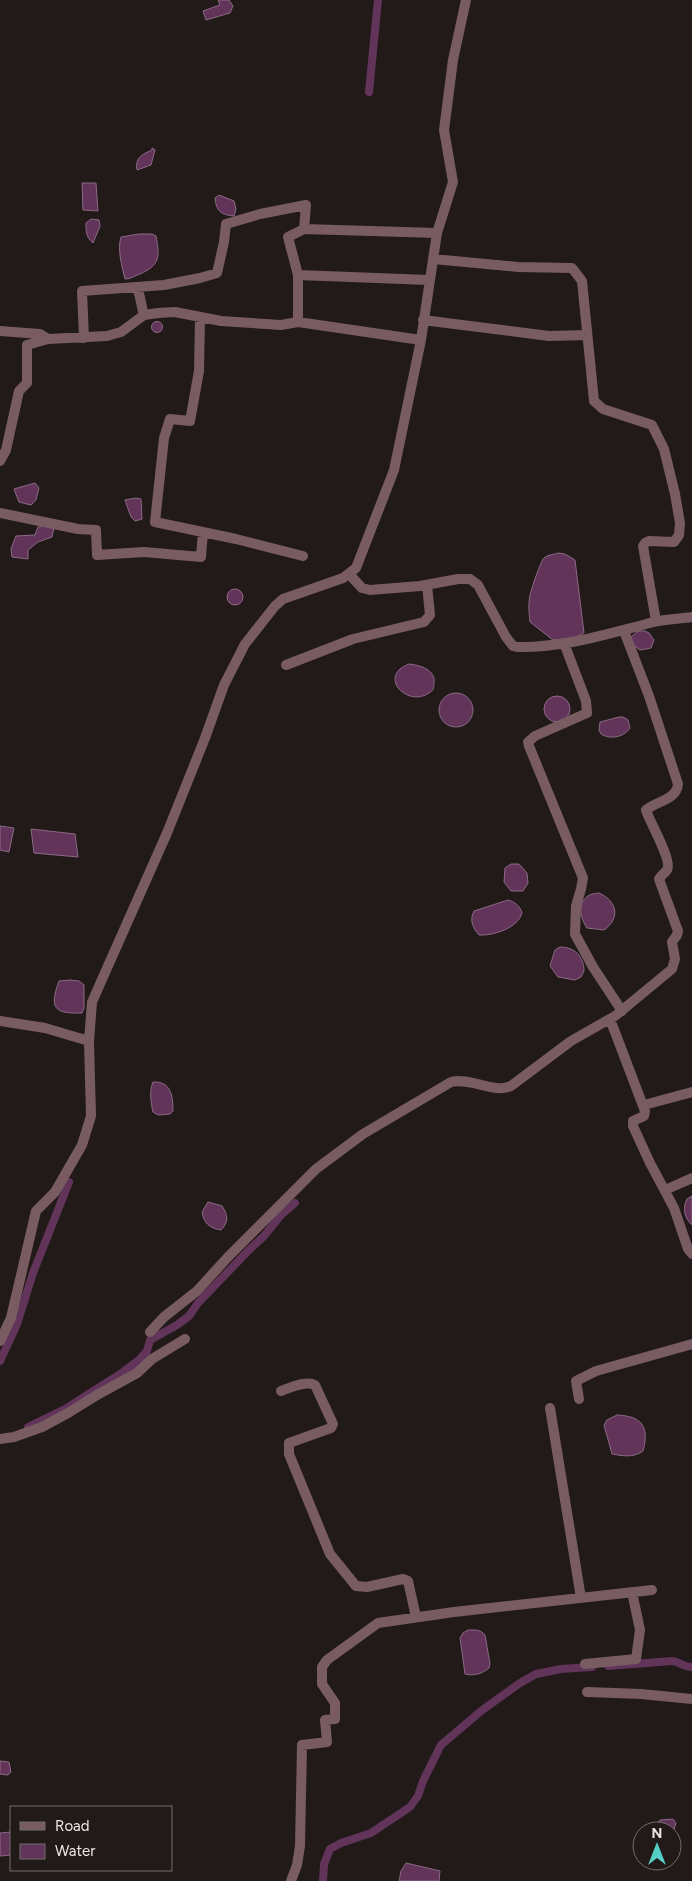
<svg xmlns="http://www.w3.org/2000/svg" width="692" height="1881" font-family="Figtree,sans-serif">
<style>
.water{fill:#62345a;stroke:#8b6a84}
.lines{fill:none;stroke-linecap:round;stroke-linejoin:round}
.canal{stroke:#62345a;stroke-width:8}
.minor{stroke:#785c62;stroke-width:10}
</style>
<rect width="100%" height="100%" fill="#211a19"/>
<path class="water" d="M218,0H229L233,6L230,13L206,20L203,11L220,5Z
M152,148L155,150L151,165L137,170C135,158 141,155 152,150Z
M82,183H96L98,211L83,210Z
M219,195L234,201L236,209L234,216C221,215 216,211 215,198Z
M91,219L99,220L100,226L93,243C86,237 86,232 86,223Z
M139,234H152L156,236C160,257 160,265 140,274C134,276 131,279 125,279C122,266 117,250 121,237Z
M151.5 327a5.5 5.5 0 1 1 11 0a5.5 5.5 0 1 1-11 0Z
M35,483L39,488L36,500L31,505L19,502L14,489Z
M136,498L141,499L142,519L135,521L131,517L125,500Z
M46,526L54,528L52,537L38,542L28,550V559L12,557L11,549L16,536L35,535L38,527Z
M559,553L565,554L575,560L584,633L574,638L553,640L530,622C529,614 528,604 530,595C531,590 541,560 544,558C547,555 555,554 559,553Z
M227 597a8 8 0 1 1 16 0a8 8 0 1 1-16 0Z
M638,631H645L649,633L654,640L651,648L640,650L633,645L631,637Z
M409,664C420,665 436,670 434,683C434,688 433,691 429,693C407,708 377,676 409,664Z
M439 710a17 17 0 1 1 34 0a17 17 0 1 1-34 0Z
M544 709a13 13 0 1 1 26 0a13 13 0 1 1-26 0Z
M619,717H623L628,720L630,728C624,737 611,740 601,734L599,730L600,722Z
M0,826L14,828L9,852L0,850Z
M31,829L75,834L78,857L34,853Z
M511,864H519L527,873L528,883L523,891H511L504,882L505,868Z
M599,893C617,901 621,918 604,930L587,928C577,913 578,894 599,893Z
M508,900C515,902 520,906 522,913C518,928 493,936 479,935C473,928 469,920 474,911Z
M560,947C575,947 584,957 584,971L581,977L575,980L558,977L550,966L555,950Z
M70,980L79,981L84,985V1008L82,1013C54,1014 49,1008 59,981Z
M153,1082C171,1081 173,1096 173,1111L170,1114L158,1115L153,1112C151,1103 149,1091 153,1082Z
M692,1196V1225C685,1219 682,1208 687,1199Z
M208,1202L222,1206C228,1215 229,1222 221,1230C209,1228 204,1223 202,1212Z
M617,1415C641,1416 650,1426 643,1451C633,1458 623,1456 612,1454L604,1425L607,1420Z
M468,1630C475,1630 480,1629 485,1635L490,1664L489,1668C482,1674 474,1676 465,1674L460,1638L463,1633Z
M0,1761L9,1762L11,1772L8,1775L0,1774Z
M673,1819L676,1823L674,1829L671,1831L661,1829L656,1824L660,1820Z
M11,1832V1855L0,1856V1833Z
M406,1863L440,1871L439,1881H399L401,1871Z"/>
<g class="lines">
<path class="canal" d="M369,92L378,0
M0,1361L17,1324L33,1273L69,1182
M28,1427L65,1409L123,1372L139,1360L147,1351L150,1340L177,1325L189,1316L198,1303L248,1251L264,1236L281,1215L295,1203
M608,1666L672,1661C680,1662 684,1667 692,1667
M323,1881L324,1864L330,1849L341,1843L371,1833L410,1807L418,1796L423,1781L441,1745L481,1711L520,1683L536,1674L561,1669L592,1667"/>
<path class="minor" d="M433,259L518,267L572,268L582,281L594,401L603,409L652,425L664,449L675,494L680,523L679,535L674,542L649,541L645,543L643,546L656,621
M298,275L288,237L304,229L437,233
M137,288C141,297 141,306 144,315
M200,318L199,371L190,421L170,419L164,438L155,522L236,539L303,556
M423,320L549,336L587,335
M298,322V275L429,280
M0,331L40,334L48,339L107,336L121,332L144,315L158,313L175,312L221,321L281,325L298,322L421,340
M84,338L82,291L164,285L200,278L217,273L224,242L226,224L260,214L306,205L304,229
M0,461L6,450L19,391L27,383V345L48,339
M0,513L78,529L96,530L97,555L144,552L201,557L203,532
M349,574L362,588L370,590L420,586L458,579H470L478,585L506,637L513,646L517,647C564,648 610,633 654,622C666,619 679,619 692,617
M564,643L586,701L587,713L535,736L528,742L529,746L583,878L581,889L576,906L575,934L593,967L622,1011
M286,665L353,639L424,622L430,615L427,585
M610,1019L645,1111L644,1116L633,1121V1126L650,1163L674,1208L688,1249L692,1254
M0,1021L45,1028L89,1041
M644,1105L692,1092
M665,1190L692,1178
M150,1332L164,1317L197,1291L227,1258L316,1169L363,1134L451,1082C470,1077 494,1094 511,1086L571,1041L615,1016L672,969L675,959L672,942L677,935L678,931L659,879C661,875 665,873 667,870C673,861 649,821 646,810C656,801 677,800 678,784L649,696L624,631
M0,1341L11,1318L36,1211L55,1192L82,1145L91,1116L89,1041L92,1002L167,833L205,738L224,685L245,644L275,606L283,599L343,578L356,568L394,470L421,340L437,233L453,182L444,130L453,60L466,0
M281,1391C290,1388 306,1380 315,1385L333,1424L331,1428L289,1443V1454L330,1554L356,1586L367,1587L403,1579L408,1581L416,1617
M579,1399L576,1381L596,1371L692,1344
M550,1408L581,1598
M0,1439L14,1437L42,1427L68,1413L97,1395L137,1373L152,1359L185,1339
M585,1664L636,1659L640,1630L632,1592
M587,1692L641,1694L692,1699
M291,1881L297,1865L300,1846L302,1745L327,1742L325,1720L335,1719V1703L322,1684V1667L327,1660L378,1623L454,1612L652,1590"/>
</g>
<rect x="10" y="1806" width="162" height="65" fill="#211a19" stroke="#726c6b"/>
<rect x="20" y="1822" width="25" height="8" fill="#785c62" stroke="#726c6b"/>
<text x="55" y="1831" font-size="15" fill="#ece7e6">Road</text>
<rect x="20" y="1844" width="25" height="15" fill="#62345a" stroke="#726c6b"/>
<text x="55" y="1856" font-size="15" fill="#ece7e6">Water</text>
<g transform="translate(657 1846)"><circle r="24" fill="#211a19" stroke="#726c6b"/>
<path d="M0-4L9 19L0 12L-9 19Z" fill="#55cec5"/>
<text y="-8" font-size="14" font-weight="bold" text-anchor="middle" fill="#ece7e6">N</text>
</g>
</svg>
